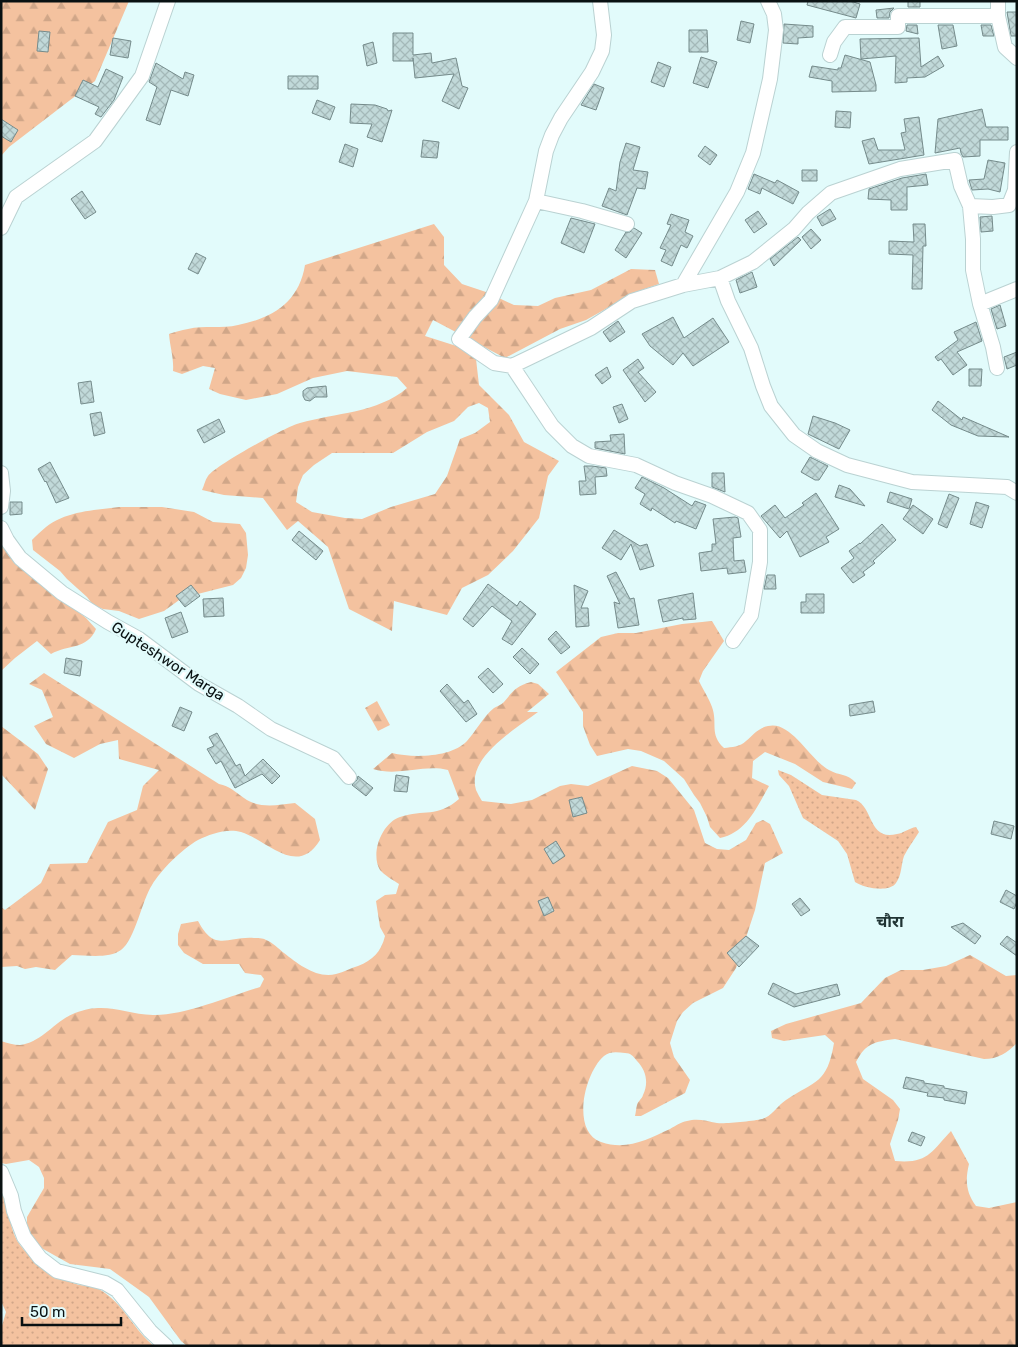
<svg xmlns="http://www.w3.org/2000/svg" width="1018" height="1347" font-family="Rubik,'Noto Sans Devanagari',sans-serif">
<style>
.grass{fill:url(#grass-dots)}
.forest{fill:url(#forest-firs);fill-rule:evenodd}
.building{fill:url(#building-cross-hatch);stroke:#758b8b}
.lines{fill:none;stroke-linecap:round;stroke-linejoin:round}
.minor-casing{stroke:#bad2d2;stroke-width:16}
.minor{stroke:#fff;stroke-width:14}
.labels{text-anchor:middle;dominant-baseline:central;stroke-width:4.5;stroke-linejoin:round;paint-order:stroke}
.street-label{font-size:15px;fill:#091112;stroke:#e2fbfb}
.neighbourhood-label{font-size:16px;font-weight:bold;fill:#203434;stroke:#e2fbfb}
</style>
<defs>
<pattern id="grass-dots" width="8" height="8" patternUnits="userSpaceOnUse" patternTransform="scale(1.25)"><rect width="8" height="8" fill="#f4c29f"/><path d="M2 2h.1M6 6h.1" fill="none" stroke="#d0a688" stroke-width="1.8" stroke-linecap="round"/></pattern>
<pattern id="forest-firs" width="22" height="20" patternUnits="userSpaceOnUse" patternTransform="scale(1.25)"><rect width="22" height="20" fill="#f4c29f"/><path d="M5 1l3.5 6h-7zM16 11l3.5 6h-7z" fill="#d0a688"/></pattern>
<pattern id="building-cross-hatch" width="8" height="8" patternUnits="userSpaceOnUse" patternTransform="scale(1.25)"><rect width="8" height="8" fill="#c1d9d9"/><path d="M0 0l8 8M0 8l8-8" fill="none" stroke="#a4b9b9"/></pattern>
</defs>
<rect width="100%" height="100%" fill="#e2fbfb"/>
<path class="grass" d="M778,770L791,775L822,795L856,800C874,808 868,841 897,834C904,833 909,828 916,827L919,832C914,840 908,848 904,856C901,864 902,875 896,883C889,893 864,888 855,882L847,854L838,841L803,818L789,786L779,775Z
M1,1188L5,1191C12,1232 11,1247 50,1269C57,1274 65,1280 73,1283C86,1288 92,1283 105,1293C125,1307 135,1331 154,1346H1V1329L6,1312L1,1301Z"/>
<path class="forest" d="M1,1H129L95,81L9,147L1,156Z
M434,224L444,237V265L462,284L486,292L514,305L538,306L555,298L591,290L631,269L655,270L659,284L636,292L586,320L560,329L505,358L433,320L425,336L469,350L476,359L479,385L509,415L524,442L559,461L548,476L539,518L513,551L488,575L462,588L447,615L394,601L392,631L349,609L328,547L298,521L287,530L263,498L224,495L202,490C204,486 205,480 208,476C216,465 285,427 300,423C335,413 378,413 407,388L397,377L347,371L313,378L277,394L246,400L220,394L209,389L215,368L203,366L182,374L173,371C174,358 170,347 169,334C175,332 181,330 188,329C204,325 222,329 238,325C273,318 299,302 305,265ZM479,403L488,408L490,422L475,433L460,439L447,476L435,494L391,507L362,519L345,518L312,512L296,502L298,487L303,475L314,465L332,453H393L427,432L454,421L468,407Z
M119,507H162L194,512L213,522L240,524L246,533L248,555L246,568L241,578L233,585L182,598L164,611L139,619L119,611L103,609L93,605L87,597L67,579L60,571L33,550L32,540C36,536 41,531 46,527C66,511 96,510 119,507Z
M1,543L9,556L86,618L96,629C87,650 69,644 51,654L37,641L15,658L1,671Z
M712,621L724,641L703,671L699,681C703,690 709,698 712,707C718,724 709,734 724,748C732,747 740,747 746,741C753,735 758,728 768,726C791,720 810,760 829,770C839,776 847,773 856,783L852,789L823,782L795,764L765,752L753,761L752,778L769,786C757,807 746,833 720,838L710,827L707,817L700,803L694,795L684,779L664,761L641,751L628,749L597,756L590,745L583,726V712L556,672L601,637L618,633H636L682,624Z
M44,673L219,784C230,786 235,792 244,798C259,809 277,805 295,803L315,819L320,840C297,878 267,840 241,832C227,828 210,834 198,840C182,849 161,870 152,885C142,900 135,940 121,950C109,959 86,955 72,955L55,970L36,967L25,969L17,966L1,967V907L5,910L41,883L50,864L87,863L108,822L137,810L143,786L159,770L119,759L118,740L100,744L74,758L46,744L34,726L53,717L42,690L29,684Z
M531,682L538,684L549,694L527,712H538C516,729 466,757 476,790C478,794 480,798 482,801L511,804L532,800L560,786L571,784L588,786L632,766L657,771L668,778L694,810L705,843L717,849L729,850L746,840L756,823L763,820L770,824L783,853L765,863L755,910L736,968L723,988L693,1003L683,1012L677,1021L670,1043L674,1057L690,1080L685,1093L641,1116H635C636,1112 636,1108 637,1105C638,1101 642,1099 643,1095C649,1083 646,1070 637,1061C633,1056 631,1053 625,1053C617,1052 610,1051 604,1056C584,1073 571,1132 601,1142C627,1151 648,1139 670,1129C675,1126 681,1122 687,1121C698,1118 706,1121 717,1123C726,1124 753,1121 762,1119C771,1117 778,1105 786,1100C816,1080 827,1084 834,1043L825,1035L784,1041L772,1038L771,1031L786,1024L861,1003L885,978L901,970H923L946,966L970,955L1006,976L1017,975V1043C1007,1053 998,1059 984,1059L895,1039C874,1042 866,1043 856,1062L863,1079L893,1100L900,1109L898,1120L890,1144L895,1161C928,1164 931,1152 951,1131L969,1164C965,1180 966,1193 976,1206L989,1208L1017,1202V1346H187L181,1341L149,1297L110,1269L70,1264L36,1245L27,1234V1217L44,1188V1178L39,1167L29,1160L6,1164L1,1163V1041C7,1043 14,1045 20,1045C41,1043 56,1020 75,1013C106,1001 124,1014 153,1015C183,1016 230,996 260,987L264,979L261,975L245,973L239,964H203L184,953L178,945V934L181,924L198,921C215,953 227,936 254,938C257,938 263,938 266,940C272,942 279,949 284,953C298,964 317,979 336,974C344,972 351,968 358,966C373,960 381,952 385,936L380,927L376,901L385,895L396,894L399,884C393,880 384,875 380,870C370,853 382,823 400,817C424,809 437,818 459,799L448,770C423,764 398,777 373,769L392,753C412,758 451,758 467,741C476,731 483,717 494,708C497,706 501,705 504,702C513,691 516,686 531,682Z
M377,701L390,725L378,731L365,708Z
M1,726L38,754L48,769L35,810L1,774Z"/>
<path class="building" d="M808,1H850L860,4L856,18L807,5Z
M908,1H920V7H908Z
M894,8L890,12L889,18H877L876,10Z
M1007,12H1017V36H1011Z
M741,21L754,24L750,43L737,40Z
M784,24L813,26V37L798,38V44L783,43Z
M907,25H917L918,34L906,31Z
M938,25H953L957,46L942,49Z
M981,25H991L994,36H983Z
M689,30H707L708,52H689Z
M39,31L50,32L48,52L37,51Z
M393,33H413V55L431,53L432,63L456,58L462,86L468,88L459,109L442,101L454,74L415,78L413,58V61H393Z
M113,38L131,41L128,58L110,55Z
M919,38L921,67L938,56L944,66L925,77L907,78V82L895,83L896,56L861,59L860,39Z
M373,42L377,63L367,66L363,45Z
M845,55L870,62L876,85V91L832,92V81L809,77L812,66L838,70V68H841Z
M701,57L717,62L708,88L693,83Z
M658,62L671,67L664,87L651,82Z
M156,63L183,79L185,72L194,75L188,96L171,90L160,125L146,120L157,87L149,82Z
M106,69L123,77L114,100L101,117L95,114L99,107L75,96L83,80L98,87Z
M288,76H318V89H288Z
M594,84L604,88L596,110L581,105Z
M317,100L335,107L330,120L312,113Z
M351,104L375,105L387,109L388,111L392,110L382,142L367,137L372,124L350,123Z
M982,109L986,127H1008V140H980V156L963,157L961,153L960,148L935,153L938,119Z
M836,111L851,112L850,128L835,127Z
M919,117L924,155L869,164L862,141L874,138L878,150H905L901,133L906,132L904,119Z
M1,119L18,130L11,142L1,136Z
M423,140L439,142L437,158L421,157Z
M626,143L640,147L633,170L648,172L645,189L637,188L627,215L602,206L609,188L616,191L620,162Z
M345,144L358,149L353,167L339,162Z
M705,146L717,155L710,165L698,156Z
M988,160L1005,163L1000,192L988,189L972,190L969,180L984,179Z
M802,170H817V181H802Z
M754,174L775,183L777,180L799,192L793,204L762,188L760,194L748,189Z
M926,174L928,185L907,187V210H891V200L868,199L869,189L902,178Z
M82,191L96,212L85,219L71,199Z
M830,209L836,219L822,226L817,217Z
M758,211L767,224L754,233L745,220Z
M671,214L689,220L685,232L693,236L687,248L681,245L672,266L661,261L666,250L660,248L671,225L667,224Z
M992,216L993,231L981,232L980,217Z
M571,218L595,224L584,253L561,243Z
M913,224H925L926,246H923L922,289H912L913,255L889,254V241L914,242Z
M634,228L642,233L626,258L615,250L626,232H630Z
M811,229L821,240L811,249L802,237Z
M798,237L801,240L774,266L770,259Z
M196,253L206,258L198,274L188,269Z
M752,272L757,287L740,293L736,280Z
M1000,305L1006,326L997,329L991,309Z
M673,317L684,338L713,318L729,342L693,366L683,353L673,365L650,346L642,334Z
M618,321L625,332L610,342L603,332Z
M976,322L982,341L957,352L967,365L953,375L941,359L938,361L935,357L958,340L954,332Z
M1017,352V365L1007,369L1004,357Z
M638,359L644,368L638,372L656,392L645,402L623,370Z
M607,367L611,377L602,384L595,375Z
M969,369H982L981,386H969Z
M91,381L94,402L81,404L78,383Z
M326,386L327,397H315L310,401L305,400L303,396V391L307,388Z
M938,401L962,420L963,417L1009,437L978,436L951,425L932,410Z
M622,404L628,419L619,423L613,407Z
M101,412L105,433L94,436L90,414Z
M813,416L835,423L850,430L839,449L808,434Z
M219,419L225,432L204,443L197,430Z
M624,434L625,454L595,448V442L611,441L610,435Z
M810,457L828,466L819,480H815L801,472Z
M50,462L69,498L56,503L46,481L45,482L38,469Z
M584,466H592L606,468L607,476L595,477L596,494L580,495L579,481H586Z
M712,473H724L725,492L712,487Z
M642,477L664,488L692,506L695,501L706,505L696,529L676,521L675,523L652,508L651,511L640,504L645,494L635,488Z
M839,485L850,489L865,506L835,497Z
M890,492L912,499L909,509L887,502Z
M816,493L839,529L826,537L829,542L800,557L787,531L780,538L761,516L775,505L785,518L804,505L802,503Z
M949,494L959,498L947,528L938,524Z
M10,502H22V514L10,515Z
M976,502L989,506L982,528L970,524Z
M913,505L933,519L923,534L903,519Z
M735,517L738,518L741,537L733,538L734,561L744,560L746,572L728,574L727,568L701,571L699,553L712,551V544H716L713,519Z
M882,524L896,540L873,561L875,563L863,572L865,575L853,583L841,568L854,558L849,551L860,543V544Z
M614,530L640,546L647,544L654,566L640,570L631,544L621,560L602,548Z
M299,531L323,551L316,560L292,540Z
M616,572L630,599L634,598L639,625L618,628L614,602L620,604L607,576Z
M767,575H775L776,589H764Z
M488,584L517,606L520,601L536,614L512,645L502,639L512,621L492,606L473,627L463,619Z
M191,585L200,596L185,607L176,596Z
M574,585L588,591L581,608H588L589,626L576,627Z
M693,593L696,619L683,620V618L663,622L658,600Z
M806,594H824V613H801V602H806Z
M223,598L224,616L204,617L203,599Z
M181,612L188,632L172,638L165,618Z
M556,631L570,647L561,654L548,639Z
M522,648L539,664L530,674L513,657Z
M66,658L82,661L80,676L64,673Z
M488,668L503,684L493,693L478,677Z
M447,684L464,703L468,700L477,714L466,722L440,691Z
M873,701L875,712L850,716L849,705Z
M180,707L192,712L184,731L172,726Z
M217,733L236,766L240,764L245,776L263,759L280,776L272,784L262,774L235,788L221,761L216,764L207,749L214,746L209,737Z
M396,775L409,777L407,792L394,791Z
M358,776L373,788L366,796L352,785L357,780Z
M582,797L587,813L573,817L569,800Z
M994,821L1014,826L1011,839L991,834Z
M556,841L565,856L553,864L544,849Z
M1006,890L1017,896V902L1014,909L1000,902Z
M548,897L554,911L544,916L538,901Z
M800,898L810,910L801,916L792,904Z
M963,923L981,936L975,944L951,927Z
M746,936L759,946L739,967L727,953Z
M1007,936L1017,943V956L1000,944Z
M773,983L796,994L837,984L840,995L794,1007L768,994Z
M906,1077L924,1081V1083L944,1086V1088L967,1092L965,1104L944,1100V1098L927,1096L928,1093L903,1088Z
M912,1132L925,1137L921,1146L908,1141Z"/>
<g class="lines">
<g class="minor-casing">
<path id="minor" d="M600,1L604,35L602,51L592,72L561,118L552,135L546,151L536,201L491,300L475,317L459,339L494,363L512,366L591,328L632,301L683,285L720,278L753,262L794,229L808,213L831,193L900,169L955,160L961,186L970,206L973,239V270L980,304L993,347L997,368
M998,1V16L1005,47L1017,58
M830,55L834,42L845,27H898V16H998
M536,201L582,211L627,224
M970,206L993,207L1009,205L1015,190L1017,152
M1,228L16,197L95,141L142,76L168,1
M720,278L728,301L751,348L763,386L771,406L794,435L817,451L847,465L912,482L1007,487L1017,493
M683,285L737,192L753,153L770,79L776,30L774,14L768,1
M980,304L1017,289
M512,366L552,426L572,446L589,456L636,465L675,483L712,496L748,513L760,530V562L751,615L733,641
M1,473L3,491L1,507
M1,528L7,540L20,558L62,593L108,622L139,639L199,684L238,706L271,729L333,758L349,777
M1,1172L11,1196L14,1211L24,1237L40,1258L57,1271L105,1283L117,1290L150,1331L166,1346"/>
</g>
<use href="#minor" class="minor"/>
</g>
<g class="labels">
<g class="street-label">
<text transform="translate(168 661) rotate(33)">Gupteshwor Marga</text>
</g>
<g class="neighbourhood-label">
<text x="890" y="921">चौरा</text>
</g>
</g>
<rect width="1018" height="1347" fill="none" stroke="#091112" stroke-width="5"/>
<path d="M22 1317v8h99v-8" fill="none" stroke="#091112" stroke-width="2.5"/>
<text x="30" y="1317" font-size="15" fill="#091112" stroke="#e2fbfb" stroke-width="4" paint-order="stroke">50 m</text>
</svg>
